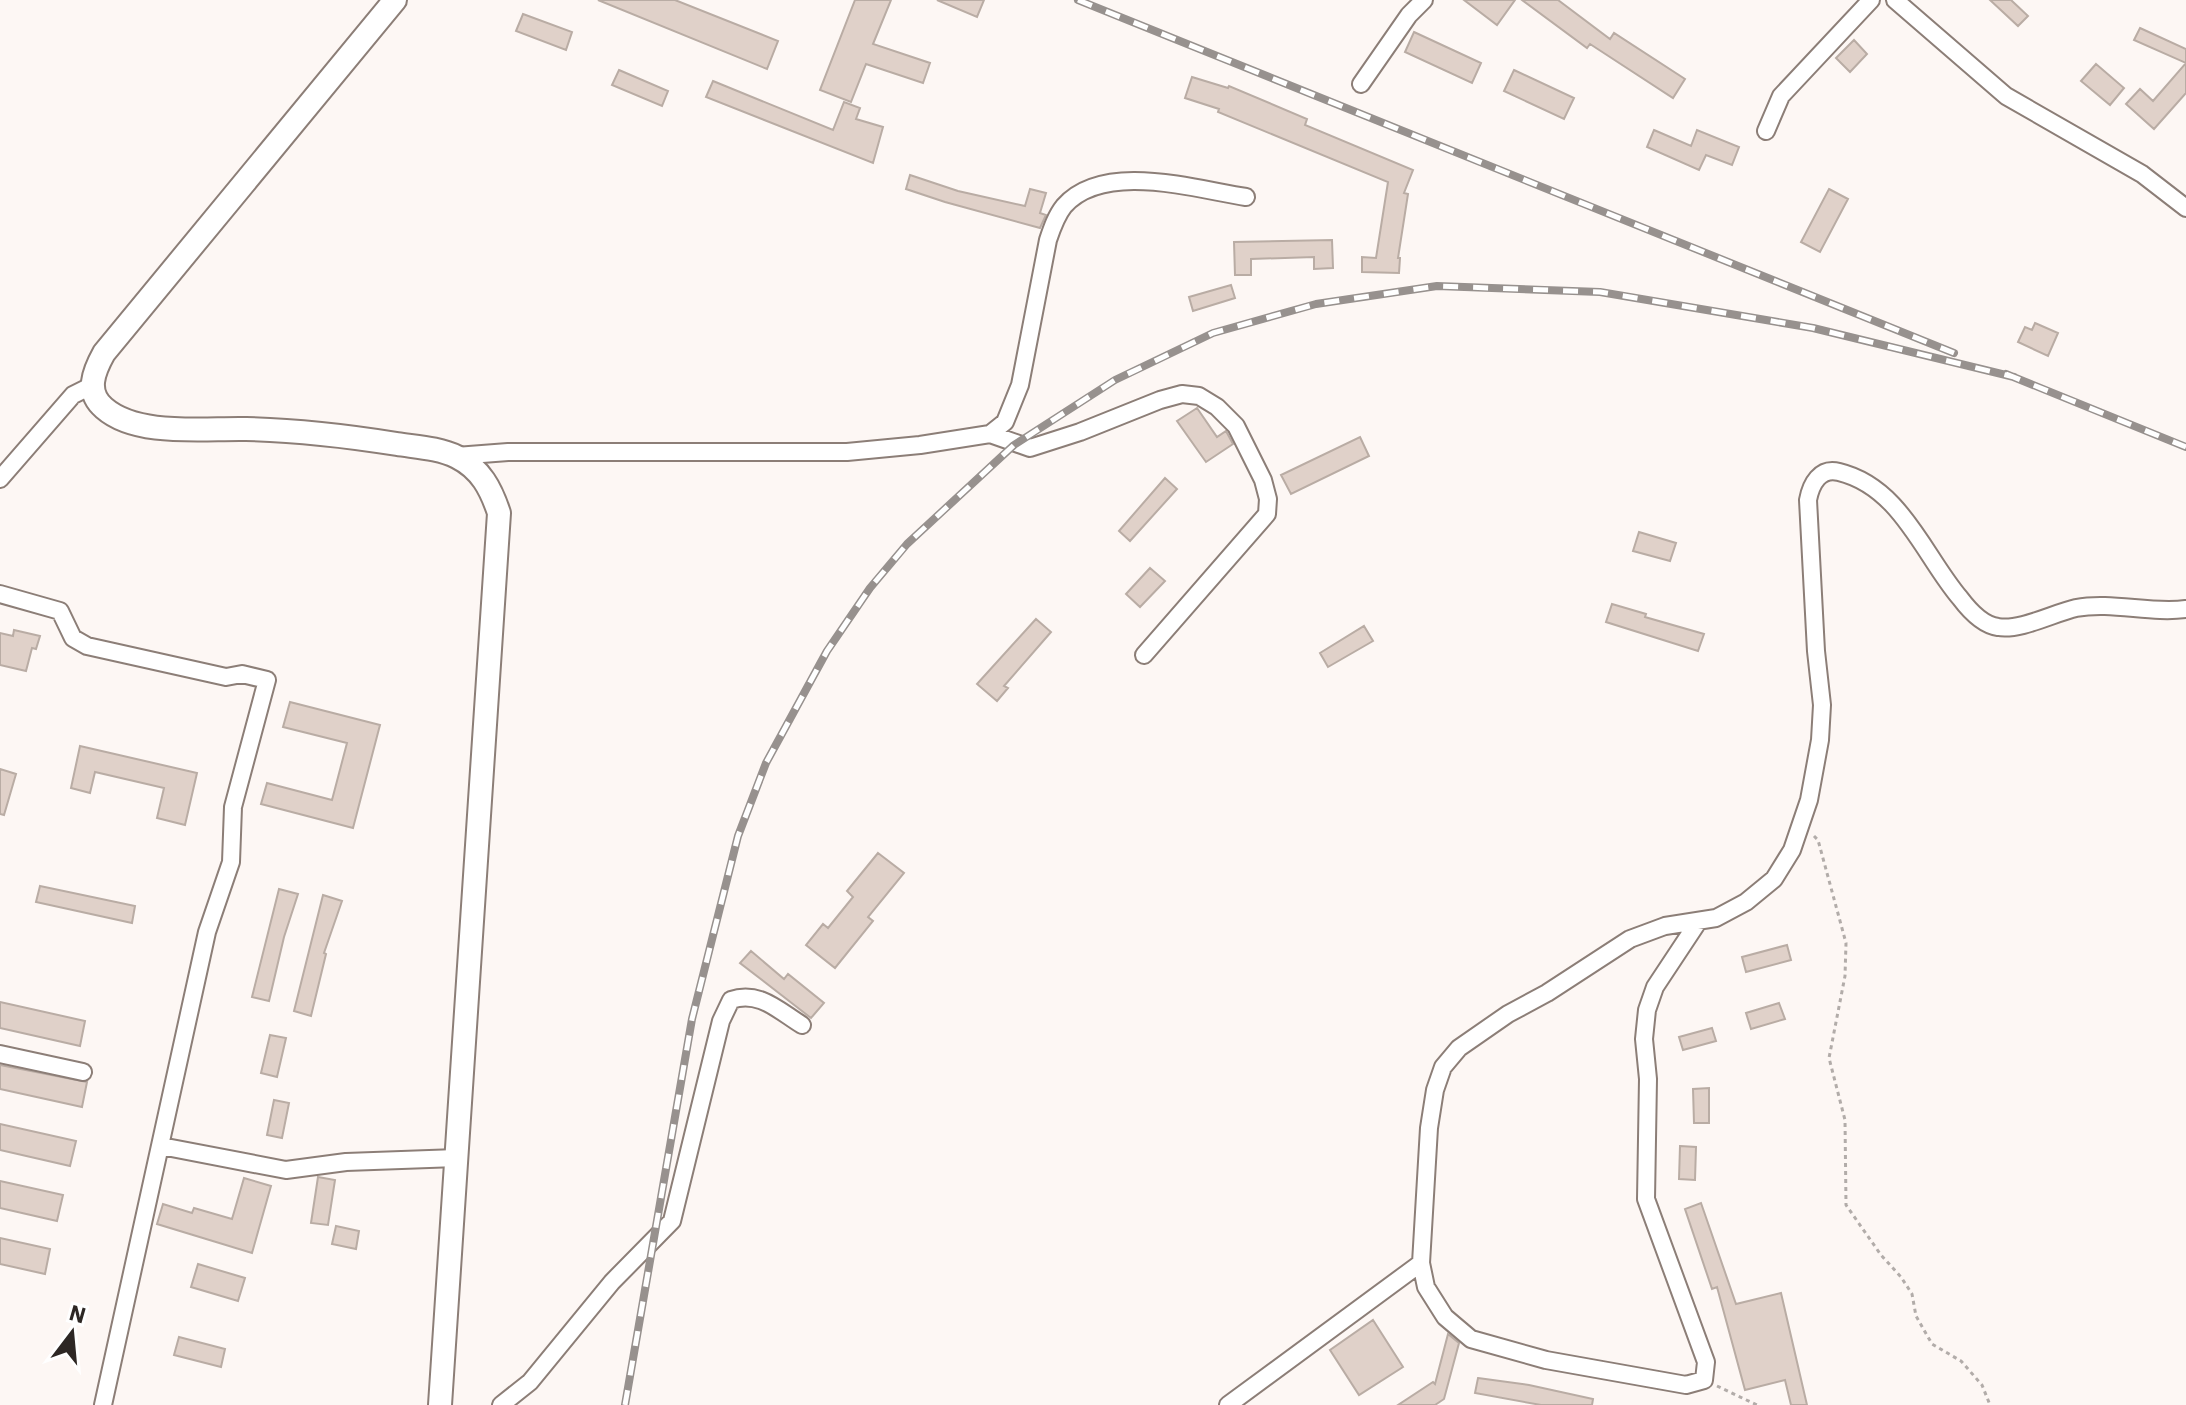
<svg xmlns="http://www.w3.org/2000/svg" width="2186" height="1405" font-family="'IBM Plex Sans',sans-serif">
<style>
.building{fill:#e0d1c9;stroke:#b9aca4;stroke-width:2}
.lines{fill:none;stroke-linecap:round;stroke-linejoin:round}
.street-casing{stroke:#8c7e77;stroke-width:20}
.secondary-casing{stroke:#8c7e77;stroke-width:26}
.path{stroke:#b2aca9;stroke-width:3;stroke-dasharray:4 4;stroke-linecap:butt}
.street{stroke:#fff;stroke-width:16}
.secondary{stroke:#fff;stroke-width:22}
.rail-casing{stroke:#97918e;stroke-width:8}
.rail{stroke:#fff;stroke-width:5;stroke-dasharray:15;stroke-linecap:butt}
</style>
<rect width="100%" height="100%" fill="#fdf7f4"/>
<path class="building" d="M598,0H675L778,41L767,69Z
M855,0H891L873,44L930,63L923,83L866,64L851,102L820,90Z
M937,0H984L977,17Z
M1464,0H1515L1497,25Z
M1522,0H1558L1610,39L1614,33L1685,79L1673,98L1590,44L1587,48Z
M1990,0H2011L2028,16L2018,26Z
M523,14L572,32L566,50L516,31Z
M2140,28L2186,49V63L2134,40Z
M1414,32L1481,63L1472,83L1405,52Z
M1854,40L1867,54L1850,72L1836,58Z
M2186,63V93L2154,129L2126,104L2140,89L2153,101Z
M2096,64L2124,88L2110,105L2081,81Z
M619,70L668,91L662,106L612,85Z
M1514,70L1574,98L1564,119L1504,91Z
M1192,77L1228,88L1229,86L1307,119L1305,125L1413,170L1404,193L1408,194L1398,258H1400L1399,273L1362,272V257L1376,258L1388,182L1218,112L1219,109L1185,98Z
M713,81L833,130L844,102L860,108L856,119L883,127L873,163L706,97Z
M1654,130L1691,146L1697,130L1739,147L1732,165L1706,155L1699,170L1647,147Z
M910,175L958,191L1025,206L1030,189L1046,193L1040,213L1046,215L1040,228L945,202L906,189Z
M1829,189L1848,199L1820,252L1801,242Z
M1332,240L1333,268L1314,269V257L1251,259V275H1235L1234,242Z
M1231,285L1235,298L1193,311L1189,297Z
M2035,323L2058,333L2048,356L2018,342L2025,327L2032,330Z
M1197,408L1217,437L1226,431L1233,444L1206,462L1177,421Z
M1360,437L1369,456L1291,494L1281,475Z
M1165,478L1177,489L1130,541L1119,531Z
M1639,532L1676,543L1670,561L1633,551Z
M1150,568L1165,581L1140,607L1126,594Z
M1612,604L1646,614L1645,617L1704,634L1698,651L1606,622Z
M1036,619L1051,632L1004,686L1008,688L997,701L977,684Z
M1364,626L1373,641L1328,667L1320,653Z
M14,630L40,636L36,649L32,648L26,671L0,665V633L13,636Z
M290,702L380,725L353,828L261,804L267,783L332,800L347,743L283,727Z
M80,746L197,773L185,825L157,818L164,788L95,772L90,793L71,788Z
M0,769L16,774L4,815L0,814Z
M878,853L904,873L868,917L873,921L835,968L806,945L823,924L828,928L853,897L847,891Z
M40,886L135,906L132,923L36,902Z
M279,889L298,894L284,937L269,1001L252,997Z
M323,895L342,901L324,953L326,954L311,1016L294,1011Z
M1787,945L1791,960L1746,972L1742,957Z
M751,951L784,979L788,974L824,1003L811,1018L740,963Z
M0,1002L85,1021L80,1046L0,1028Z
M1779,1003L1785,1019L1751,1029L1746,1013Z
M1712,1028L1716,1041L1683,1050L1679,1037Z
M270,1035L286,1038L277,1077L261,1073Z
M0,1065L87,1082L82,1107L0,1089Z
M1709,1088V1123H1694L1693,1089Z
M274,1100L289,1103L282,1138L267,1135Z
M0,1124L76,1141L70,1166L0,1150Z
M1680,1146L1696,1147L1695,1180L1679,1179Z
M318,1177L335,1180L328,1225L311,1223Z
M244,1178L271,1186L252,1253L157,1224L163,1204L192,1213L194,1208L232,1219Z
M0,1181L63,1195L57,1221L0,1208Z
M1701,1203L1736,1304L1781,1293L1807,1405H1791L1785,1380L1745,1390L1717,1287L1712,1289L1685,1209Z
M336,1226L359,1231L356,1249L332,1244Z
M0,1238L50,1249L45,1274L0,1264Z
M198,1264L245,1278L238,1301L191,1287Z
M1373,1320L1403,1367L1359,1395L1330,1350Z
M1448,1334L1459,1343L1444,1399L1435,1405H1398L1433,1382L1435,1384Z
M179,1337L225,1349L221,1367L174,1355Z
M1478,1378L1529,1385L1593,1399L1592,1405H1541L1475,1393Z"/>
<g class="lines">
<g class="street-casing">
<path id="street" d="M1895,0L2006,96L2142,174L2186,208
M1361,84L1409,15L1424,0
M1766,131L1781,96L1871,0
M990,434L1005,422L1020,385L1048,240C1052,228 1056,216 1064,206C1104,161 1194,189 1246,197
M456,456L508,452H847L920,445L990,434L1030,448L1080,432L1160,400L1182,394L1199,396L1217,407L1236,426L1263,480L1268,499L1267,514L1144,655
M0,479L73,395L93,385
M0,594L60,611L73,638L87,646L226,677L242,674L267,680L233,807L231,862L207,932L103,1405
M0,1054L83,1072
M161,1146L286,1170L346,1162L457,1158
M1421,1263L1426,1287L1445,1317L1471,1339L1546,1360L1686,1385L1704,1380L1706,1362L1646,1199L1648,1079L1644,1039L1647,1010L1655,987L1698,922
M501,1405L530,1382L612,1282L672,1221L721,1021L731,1000C759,990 779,1011 802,1025
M1228,1405L1421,1263L1429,1128L1435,1090L1443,1067L1459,1048L1508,1014L1547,993L1630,939L1665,926L1716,918L1746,902L1774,879L1792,850L1809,800L1820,740L1822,705L1816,651L1808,500C1811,484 1820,467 1839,472C1901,487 1924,556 1960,598C1969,610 1983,625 1998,627C2020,631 2054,613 2076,608C2112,601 2150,614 2186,609"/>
</g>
<g class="secondary-casing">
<path id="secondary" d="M395,0L104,353C94,371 85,392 104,408C137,437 204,428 246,429C296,430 347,436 397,444C416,447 439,448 457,457C481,469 491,489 499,513L440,1405"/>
</g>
<path class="path" d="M1814,836L1818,840L1846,943L1845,976L1829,1058L1845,1120L1846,1205L1881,1255L1901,1277L1912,1294L1916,1316L1932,1344L1961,1361L1982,1385L1990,1405
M1717,1386L1757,1405"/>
<use href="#street" class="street"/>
<use href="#secondary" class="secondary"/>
<g class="rail-casing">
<path id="rail" d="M1078,0L1954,353
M2006,374L2186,447
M625,1405L692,1019L738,836L766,763L827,651L870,588L907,544L1014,445L1115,380L1213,333L1316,304L1437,286L1600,292L1813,328L2014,377"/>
</g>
<use href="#rail" class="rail"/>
</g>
<g transform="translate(72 1333) rotate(16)" stroke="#ffffff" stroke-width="6" paint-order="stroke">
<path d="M0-6L14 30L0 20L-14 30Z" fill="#2d2724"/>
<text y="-12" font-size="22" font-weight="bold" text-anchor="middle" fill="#2d2724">N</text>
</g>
</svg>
